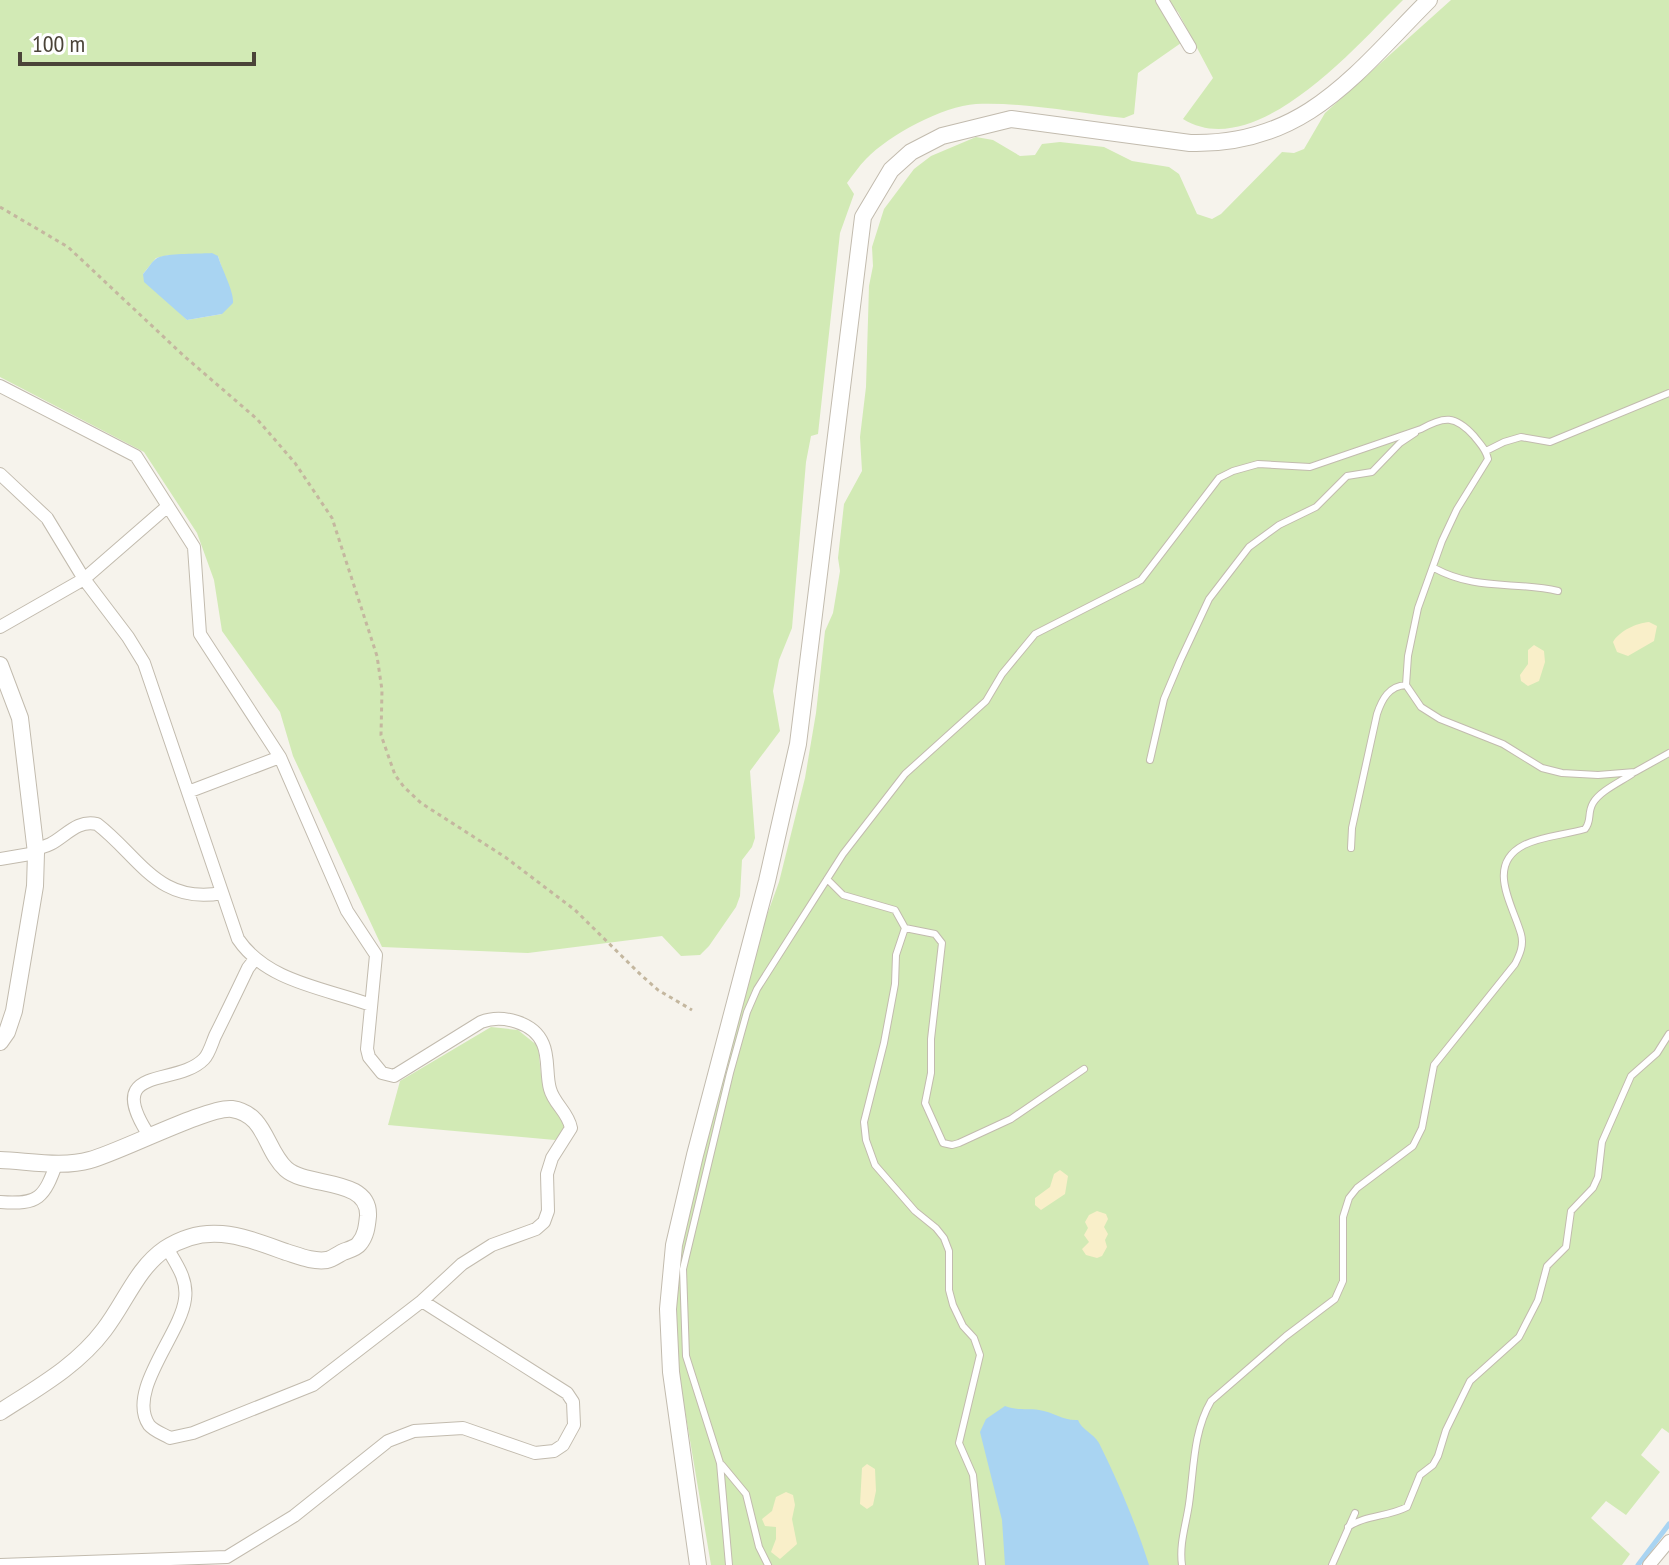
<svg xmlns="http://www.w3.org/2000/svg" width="1669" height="1565" font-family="'PT Sans Narrow',sans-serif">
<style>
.green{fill:#d2eab5;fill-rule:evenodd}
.sand{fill:#f9efc9}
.water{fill:#a9d4f2}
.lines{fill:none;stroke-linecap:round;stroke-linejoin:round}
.stream{stroke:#a9d4f2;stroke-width:5}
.service-casing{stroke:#c2bbae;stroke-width:8}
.minor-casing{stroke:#c2bbae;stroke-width:14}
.tertiary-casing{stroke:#c2bbae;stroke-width:18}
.path{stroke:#c4b79f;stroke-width:3;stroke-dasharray:4 4;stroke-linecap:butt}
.service{stroke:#fff;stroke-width:6}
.minor{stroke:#fff;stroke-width:12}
.tertiary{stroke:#fff;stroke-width:16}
</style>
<rect width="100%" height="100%" fill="#f6f3ec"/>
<path class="green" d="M0,0H1155L1181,43L1138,73L1134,114L1124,118C1076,113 1025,102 976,104C943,106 889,135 866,159C859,166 853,175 847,183L854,194L840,233L818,434L811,436L806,462L792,628L779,660L773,691L780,731L750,771L755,838L752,847L742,860L740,896L736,907L709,946L700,955L681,956L662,936L528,953L382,947L293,756L280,712L222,631L214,580L197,533L144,452L0,377ZM170,255L218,256L227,284L222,314L187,320L143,274L156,258Z
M1165,0H1403C1357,45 1256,164 1183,119L1213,78L1178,12Z
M1451,0H1669V1433L1662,1428L1641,1455L1660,1472L1626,1515L1606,1501L1591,1518L1630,1554L1622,1565H711L677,1363L675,1311L677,1256L711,1118L763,926L779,882L805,778L816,713L825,631L833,613L840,571L838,558L844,504L862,471L860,437L866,387L869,286L873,266L872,247L884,209L914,169L931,156L976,137L993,140L1020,156L1035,155L1042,144L1060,142L1104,147L1132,161L1169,167L1179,174L1197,214L1212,219L1221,214L1282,152L1294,153L1304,149L1325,113Z
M491,1027L518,1030L538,1046C542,1076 539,1099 564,1119L565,1130L555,1140L388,1125L400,1081Z"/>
<path class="sand" d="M1649,622L1657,626L1654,641L1628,656L1617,652L1613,642C1619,631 1637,623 1649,622Z
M1534,645L1544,651L1545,662L1539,681L1528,686L1521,681L1520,675L1528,664V650Z
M1060,1170L1068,1176L1065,1194L1041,1210L1035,1205V1198L1050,1187L1054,1174Z
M1097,1211L1106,1214L1108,1219L1104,1227L1108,1234L1105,1240L1107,1247L1102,1256L1097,1258L1086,1255L1082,1249L1089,1242L1084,1235L1088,1228L1085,1222L1089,1215Z
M867,1464L875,1469L876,1491L873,1505L867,1509L860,1504L862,1468Z
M786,1492L793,1495L795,1505L792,1519L797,1544L780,1559L771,1552L776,1539V1527L765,1526L762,1519L772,1511L776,1497Z"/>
<path class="water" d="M212,253L218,256C222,270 234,291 233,303L222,314L187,320L144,282L143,274C147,270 152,261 157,258C165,253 200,254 212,253Z
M1005,1406C1018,1411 1026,1408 1039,1410C1053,1412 1064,1421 1078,1420C1082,1430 1093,1433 1099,1443C1118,1481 1136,1524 1149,1565H1005L1002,1520L980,1432L986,1419Z"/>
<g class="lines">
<path class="stream" d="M1638,1565L1669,1524"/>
<g class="service-casing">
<path id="service" d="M1486,451L1504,442L1521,437L1550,442L1669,393
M1434,568C1476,591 1514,581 1558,591
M1150,760L1164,699L1180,661L1209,599L1249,547L1279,525L1316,507L1347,476L1372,472L1400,443L1415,433
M1351,848L1352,828L1377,714C1382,699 1389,686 1406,685
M827,879L843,895L895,910L905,928L896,955L895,984L884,1043L864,1122L866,1140L875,1165L915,1211L936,1228L944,1238L949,1251V1290L953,1305L963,1326L974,1338L980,1355L959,1443L973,1475L982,1565
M905,928L935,934L942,943L931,1039V1073L925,1103L943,1143L952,1145L959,1143L1011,1119L1084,1069
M722,1465L746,1494L759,1547L768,1565
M1348,1527C1365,1515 1388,1517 1407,1507L1420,1475L1433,1465L1438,1456L1446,1430L1470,1381L1519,1337L1538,1300L1547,1266L1566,1247L1571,1211L1593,1188L1598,1177L1602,1142L1631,1076L1657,1053L1669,1034
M729,1565L720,1463L686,1356L683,1269L730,1073L747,1012L757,989L843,854L905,774L986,701L1002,674L1035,634L1141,580L1219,478L1233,471L1258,464L1310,467L1421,429C1444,416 1455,415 1474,436C1480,444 1486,449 1488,459L1457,509L1442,541L1418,608L1408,656L1406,685L1421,707L1440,719L1503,744L1542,768L1562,773L1598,775L1635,772L1669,753
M1182,1565C1179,1544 1186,1525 1189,1504C1194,1469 1193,1432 1211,1401L1286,1336L1335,1299L1343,1281V1217L1349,1198L1357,1188L1413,1146L1422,1128L1434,1065L1515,964C1520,954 1524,945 1521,934C1513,905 1485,865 1524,845C1542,836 1565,835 1585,829C1592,821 1587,813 1593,803C1600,791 1620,782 1632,774
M1332,1565L1355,1513"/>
</g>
<g class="minor-casing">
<path id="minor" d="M1162,0L1190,47
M0,386L136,456L194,547L200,634L280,757L347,911L376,955L367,1049L369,1057L382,1073L394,1076L481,1022C502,1014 534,1022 543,1044C549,1057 546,1075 550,1089C554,1104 568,1112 571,1128L552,1158L547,1174L548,1211L544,1222L536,1229L492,1245L462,1264L422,1301L313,1385L193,1433L170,1438C163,1434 154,1431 149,1425C126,1391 181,1334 185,1299C188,1279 176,1264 167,1248
M0,474L47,518L84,579L128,637L144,663L238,939C267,982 325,988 371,1005
M0,627L84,579L168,506
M188,792L280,757
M35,848C60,848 71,818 97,824C139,856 158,905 222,893
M0,859L36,853
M150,1137C101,1063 176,1088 204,1059C209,1054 212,1043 215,1036C226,1014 237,991 248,968L255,959
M0,1202C39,1205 44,1198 57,1162
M0,1565L227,1557L294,1516L388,1441L414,1431L463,1428L535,1453L554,1451L563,1445L574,1425L573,1402L567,1393L422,1301
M1649,1565L1669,1541"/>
</g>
<g class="tertiary-casing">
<path id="tertiary" d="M0,665L20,718L36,853L35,886L14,1011L7,1032L0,1042
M0,1160C28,1161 63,1168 90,1160C120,1152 209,1106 232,1109C266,1114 265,1150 286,1169C307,1188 370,1177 368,1216C367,1226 366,1236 359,1244C356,1248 348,1250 343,1252C339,1254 332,1259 327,1260C313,1262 299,1256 286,1252C244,1237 207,1221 165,1249C137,1268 125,1303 104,1330C77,1366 37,1388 0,1412
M698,1565L671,1372L668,1309L674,1245L695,1155L767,881L798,744L863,217L891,170L911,152L942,136L1011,119L1190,143C1305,146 1356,73 1429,0"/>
</g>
<path class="path" d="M0,207L68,247L184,356L257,419L295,463L332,518L377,656L382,690L381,735L395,775L404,787L421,803L505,857L575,910L641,975L658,990L692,1010"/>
<use href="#service" class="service"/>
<use href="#minor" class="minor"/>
<use href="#tertiary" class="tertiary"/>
</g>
<path d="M20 52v12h234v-12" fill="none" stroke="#4b4439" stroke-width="4"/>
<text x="32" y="52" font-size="24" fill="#4b4439" stroke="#ffffff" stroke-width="6" paint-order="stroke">100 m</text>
</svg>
